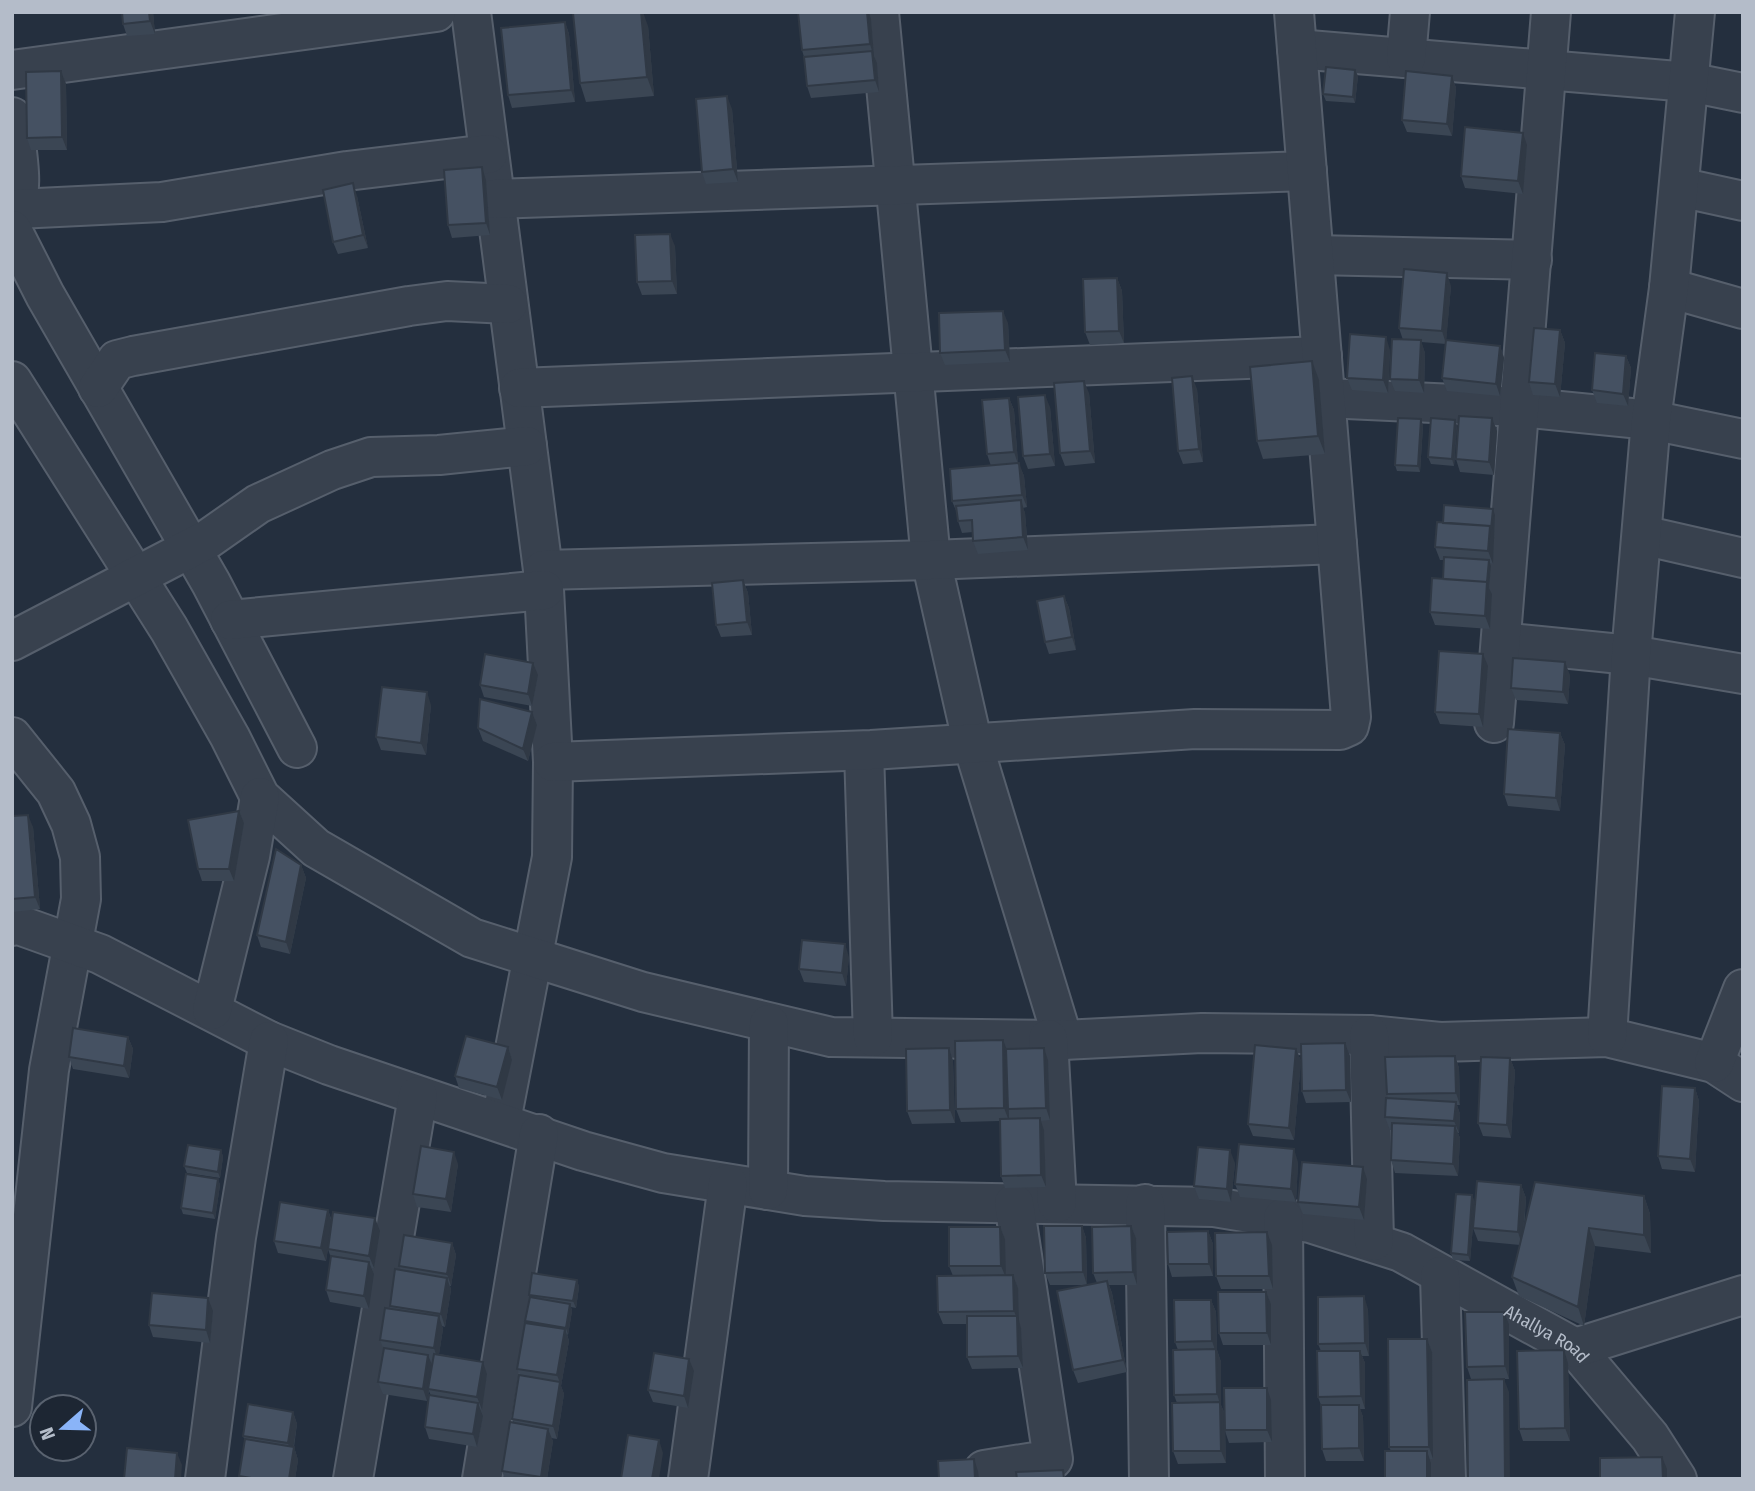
<svg xmlns="http://www.w3.org/2000/svg" width="1755" height="1491" font-family="'Fira Sans Condensed',sans-serif">
<style>
.lines{fill:none;stroke-linecap:round;stroke-linejoin:round}
.minor-casing{stroke:#565f6c;stroke-width:42}
.minor{stroke:#38414e;stroke-width:38}
.wall{fill:#3b4654}
.shaded-wall{fill:#303945}
.building{fill:#455162;stroke:#303945;stroke-width:2}
.labels{text-anchor:middle;dominant-baseline:central;stroke-width:5;stroke-linejoin:round;paint-order:stroke}
.street-label{font-size:18px;fill:#b4bcc9;stroke:#1d2633}
</style>
<rect width="100%" height="100%" fill="#242f3e"/>
<g class="lines">
<g class="minor-casing">
<g id="minor">
<path d="M471,12L543,570L553,762L552,857L501,1121"/>
<path d="M879,12L931,560L973,745L1063,1040"/>
<path d="M1297,49L1689,82L1743,93"/>
<path d="M1406,58L1410,12"/>
<path d="M12,70L436,12"/>
<path d="M12,117C16,146 26,192 12,218"/>
<path d="M1679,187L1743,201"/>
<path d="M494,199L1307,171"/>
<path d="M17,209L162,202L347,171L488,154"/>
<path d="M12,230L45,295L211,583L297,748"/>
<path d="M1314,255L1532,260"/>
<path d="M1669,288L1743,309"/>
<path d="M12,381L169,629L230,737L260,797L316,848L472,938L643,992L831,1037L1063,1040L1202,1033L1369,1035L1440,1042L1607,1037L1714,1063L1743,1082"/>
<path d="M98,388L117,360L133,356L409,306L447,301L508,304"/>
<path d="M519,388L1322,356"/>
<path d="M1325,398L1520,407L1651,420L1743,439"/>
<path d="M1642,535L1743,558"/>
<path d="M543,570L931,560L1337,544"/>
<path d="M230,620L544,590"/>
<path d="M12,641L208,539L258,504L332,470L371,457L439,455L527,446"/>
<path d="M1501,642L1631,655L1743,674"/>
<path d="M1494,723L1551,12"/>
<path d="M12,737L56,792L71,824L80,857L81,899L49,1070L12,1407"/>
<path d="M864,751L873,1037"/>
<path d="M553,762L871,750L1195,729L1340,730L1349,726L1351,717L1294,12"/>
<path id="s1" d="M12,926L19,925L100,954L269,1041L329,1065L583,1151L663,1173L805,1196L884,1201L1214,1207L1310,1223L1401,1252L1575,1348L1650,1437L1677,1479"/>
<path d="M212,1010L250,856L260,797"/>
<path d="M1369,1035L1374,1241"/>
<path d="M1607,1037L1631,655L1651,420L1669,288L1695,12"/>
<path d="M1048,1039L1057,1203"/>
<path d="M1714,1063L1743,989"/>
<path d="M768,1190L769,1024"/>
<path d="M1145,1204L1149,1479"/>
<path d="M1283,1218L1285,1479"/>
<path d="M1440,1276L1446,1479"/>
<path d="M1575,1348L1743,1295"/>
<path d="M205,1479L236,1237L269,1041"/>
<path d="M353,1479L418,1096"/>
<path d="M482,1479L539,1134"/>
<path d="M688,1479L728,1184"/>
<path d="M985,1479L984,1470L1053,1459L1014,1203"/>
</g>
</g>
<use href="#minor" class="minor"/>
</g>
<path class="wall" d="M153,12L155,34L127,36L123,24Z
M798,12H869L871,19L874,56L877,63L879,92L811,98L807,86L804,57L802,50Z
M565,22L569,34L575,102L512,108L508,95Z
M648,26L654,96L586,102L580,83Z
M1355,70L1358,76L1355,103L1326,101L1323,94Z
M61,71L66,84L67,150H31L27,138Z
M1452,76L1456,88L1452,136L1407,132L1402,120Z
M732,109L738,182L706,184L702,172Z
M1527,145L1523,194L1465,188L1461,176Z
M486,180L490,235L452,238L448,225Z
M357,196L368,248L338,254L333,242Z
M675,246L677,294L642,295L637,282Z
M1117,278L1122,291L1124,343L1090,345L1085,332Z
M1451,286L1446,340L1500,346L1504,358L1500,396L1447,391L1442,378L1446,344L1421,342L1425,353L1424,393L1395,391L1390,379L1403,340L1399,328Z
M1008,323L1010,362L945,365L940,353Z
M1560,330L1565,343L1560,397L1533,395L1529,382Z
M1390,350L1388,393L1352,390L1347,378Z
M1626,356L1631,368L1628,406L1597,403L1592,390Z
M1319,380L1325,454L1263,459L1257,441Z
M1197,389L1203,462L1183,464L1178,451Z
M1089,393L1095,463L1065,466L1060,453Z
M1009,398L1014,410L1018,463L1024,476L1027,507L1023,508L1025,513L1028,550L978,554L973,541V532L962,533L958,521L957,513L952,501L991,466L987,454Z
M1050,407L1055,466L1028,469L1023,456Z
M1492,418L1497,431L1494,475L1460,472L1456,459Z
M1421,419L1423,426L1420,472L1397,471L1395,465Z
M1455,420L1457,426L1454,466L1431,464L1428,457Z
M1495,515L1493,564L1490,563L1491,566L1489,588L1492,594L1490,629L1435,625L1430,612L1443,579L1444,560H1440L1435,547L1443,523Z
M743,580L748,593L752,635L721,637L716,625Z
M1064,596L1069,608L1076,650L1049,654L1045,642Z
M1488,666L1483,727L1440,724L1435,712Z
M538,675L532,706L484,697L480,685Z
M1570,675L1568,704L1516,700L1511,688Z
M431,705L426,755L381,750L376,737Z
M532,712L537,725L528,761L483,741L478,728Z
M1560,733L1565,745L1560,811L1508,806L1504,794Z
M239,811L244,823L234,881H202L198,869Z
M12,816L33,827L40,909L12,912Z
M301,865L306,878L290,954L261,947L257,935Z
M849,957L846,986L804,982L799,969Z
M128,1037L133,1049L129,1078L73,1069L69,1057Z
M1003,1040L1006,1049L1044,1048L1048,1060L1050,1120L1041,1121L1044,1130L1046,1187L1005,1188L1001,1176L1000,1121L961,1122L956,1109Z
M1345,1043L1350,1056L1351,1102L1306,1103L1302,1091Z
M508,1047L512,1060L502,1100L459,1088L455,1076Z
M949,1048L953,1061L955,1123L912,1124L907,1111Z
M1296,1049L1301,1061L1294,1140L1253,1136L1248,1124Z
M1455,1056L1459,1068L1460,1105H1457L1460,1114L1459,1133H1458L1460,1138L1458,1176L1395,1173L1391,1160L1392,1130H1390L1385,1117L1388,1098L1387,1094Z
M1510,1058L1515,1071L1511,1138L1483,1136L1478,1123Z
M1695,1088L1699,1101L1695,1172L1662,1169L1658,1156Z
M221,1150L223,1157L220,1178L187,1173L184,1166Z
M1298,1162L1296,1202L1240,1197L1235,1184Z
M1235,1163L1231,1202L1199,1199L1194,1186Z
M458,1164L451,1212L417,1207L413,1194Z
M1363,1167L1367,1179L1364,1220L1303,1214L1298,1202Z
M218,1179L220,1185L215,1219L183,1214L181,1208Z
M1521,1185L1526,1198L1524,1230L1644,1196L1650,1214L1651,1253L1595,1246L1584,1326L1519,1296L1512,1277L1520,1245L1478,1241L1473,1228Z
M1475,1202L1470,1261L1453,1260L1451,1253Z
M328,1210L332,1221L380,1231L374,1268H372L374,1274L369,1309L330,1302L326,1290L331,1258L328,1249L326,1261L278,1253L274,1241Z
M1082,1226L1086,1238L1087,1285L1097,1283L1093,1273L1131,1226L1136,1238L1137,1285H1109L1112,1293L1127,1372L1078,1383L1073,1370L1087,1285H1050L1045,1273Z
M1000,1227L1005,1239V1275H1013L1018,1288L1019,1320L1021,1328L1023,1368L972,1369L967,1357V1324H943L938,1312L953,1276L949,1266Z
M1208,1231L1213,1244V1276L1172,1277L1168,1264Z
M452,1243L456,1255L451,1286H450L451,1290L445,1327L442,1326L443,1329L439,1354L483,1362L487,1374L482,1410L481,1409L483,1416L477,1447L429,1439L425,1427L431,1396L429,1391L427,1401L383,1394L378,1382L384,1350L380,1340L390,1308V1306L401,1270L399,1266Z
M1272,1245L1273,1289H1221L1216,1276Z
M577,1280L579,1287L576,1308L571,1307L572,1311L568,1335L567,1334L569,1341L561,1386L564,1394L557,1439L551,1438L553,1441L547,1479H505L502,1471L514,1423L512,1419L520,1375L517,1369L530,1298L529,1295Z
M1266,1292L1271,1304V1345H1223L1219,1333Z
M1211,1300L1216,1312L1217,1350L1221,1362V1405L1225,1414L1271,1400L1272,1442L1229,1443L1225,1431L1226,1463L1178,1464L1173,1451L1177,1403L1174,1395L1178,1350L1175,1342Z
M1368,1309L1369,1356H1362L1365,1363V1409H1360L1363,1417L1364,1461H1326L1322,1449L1321,1405L1318,1397L1321,1351L1318,1344Z
M213,1311L210,1343L153,1337L149,1325Z
M1504,1312L1509,1324V1379H1471L1467,1367Z
M1427,1339L1432,1352L1433,1459H1430L1431,1463L1391,1451L1389,1447Z
M1568,1363L1570,1441H1523L1519,1429Z
M694,1371L688,1408L653,1402L648,1390Z
M293,1412L297,1424L294,1447L298,1460L295,1479H240L239,1476L245,1441L243,1436Z"/>
<path class="shaded-wall" d="M149,12H153L155,34L150,21Z
M641,12H643L648,26L654,96L647,77Z
M867,12H869L871,19L874,56L877,63L879,92L875,80L872,51L870,44Z
M565,22L569,34L575,102L571,90Z
M1355,70L1358,76L1355,103L1353,97Z
M61,71L66,84L67,150L62,137Z
M1452,76L1456,88L1452,136L1447,124Z
M727,96L732,109L738,182L733,169Z
M1523,133L1527,145L1523,194L1518,181Z
M482,167L486,180L490,235L486,223Z
M353,183L357,196L368,248L363,235Z
M670,234L675,246L677,294L672,281Z
M1447,273L1451,286L1446,344L1442,331Z
M1117,278L1122,291L1124,343L1119,331Z
M1003,311L1008,323L1010,362L1005,350Z
M1560,330L1565,343L1560,397L1555,384Z
M1386,337L1390,350L1388,393L1383,380Z
M1421,340L1425,353L1424,393L1419,380Z
M1500,346L1504,358L1500,396L1496,384Z
M1626,356L1631,368L1628,406L1623,394Z
M1312,361L1319,380L1325,454L1318,436Z
M1192,376L1197,389L1203,462L1199,449Z
M1084,381L1089,393L1095,463L1090,451Z
M1045,395L1050,407L1055,466L1050,454Z
M1009,398L1014,410L1018,464L1014,452Z
M1492,418L1497,431L1494,475L1489,462Z
M1421,419L1423,426L1420,472L1418,466Z
M1455,420L1457,426L1454,466L1452,459Z
M1019,463L1024,476L1027,507L1022,495Z
M1021,500L1025,513L1028,550L1023,537Z
M1493,509L1495,515L1493,564L1488,551L1490,526Z
M1489,560L1491,566L1489,588L1492,594L1490,629L1485,616Z
M743,580L748,593L752,635L747,622Z
M1064,596L1069,608L1076,650L1072,637Z
M1483,654L1488,666L1483,727L1479,714Z
M1565,662L1570,675L1568,704L1563,692Z
M533,663L538,675L532,706L528,694Z
M427,692L431,705L426,755L421,743Z
M532,712L537,725L528,761L523,749Z
M1560,733L1565,745L1560,811L1556,798Z
M239,811L244,823L234,881L229,869Z
M28,815L33,827L40,909L35,897Z
M301,865L306,878L290,954L286,942Z
M845,944L849,957L846,986L842,973Z
M128,1037L133,1049L129,1078L124,1066Z
M1003,1040L1008,1052L1009,1121L1004,1108Z
M1345,1043L1350,1056L1351,1102L1346,1090Z
M508,1047L512,1060L502,1100L497,1087Z
M949,1048L953,1061L955,1123L950,1110Z
M1044,1048L1048,1060L1050,1120L1046,1108Z
M1296,1049L1301,1061L1294,1140L1289,1128Z
M1455,1056L1459,1068L1460,1105L1456,1093Z
M1510,1058L1515,1071L1511,1138L1507,1125Z
M1695,1088L1699,1101L1695,1172L1690,1159Z
M1456,1102L1460,1114L1459,1133L1454,1121Z
M1040,1118L1044,1130L1046,1187L1041,1175Z
M1455,1126L1460,1138L1458,1176L1453,1164Z
M1294,1149L1298,1162L1296,1202L1291,1189Z
M221,1150L223,1157L220,1178L218,1172Z
M1230,1150L1235,1163L1231,1202L1227,1189Z
M454,1152L458,1164L451,1212L446,1199Z
M1363,1167L1367,1179L1364,1220L1359,1207Z
M218,1179L220,1185L215,1219L213,1213Z
M1521,1185L1526,1198L1522,1245L1518,1232Z
M1472,1195L1475,1202L1470,1261L1468,1255Z
M1644,1196L1650,1214L1651,1253L1644,1235Z
M328,1210L332,1223L326,1261L321,1248Z
M375,1218L380,1231L374,1268L369,1256Z
M1082,1226L1086,1238L1087,1285L1083,1272Z
M1131,1226L1136,1238L1137,1285L1133,1272Z
M1000,1227L1005,1239L1006,1278L1001,1266Z
M1589,1228L1595,1246L1584,1326L1578,1307Z
M1208,1231L1213,1244V1276L1209,1264Z
M1267,1232L1272,1245L1273,1289L1269,1276Z
M452,1243L456,1255L451,1286L447,1274Z
M369,1262L374,1274L369,1309L364,1296Z
M1013,1275L1018,1288L1019,1320L1021,1328L1023,1368L1018,1356L1017,1319L1014,1311Z
M447,1278L451,1290L445,1327L441,1314Z
M577,1280L579,1287L576,1308L573,1301Z
M1107,1281L1112,1293L1127,1372L1123,1360Z
M1266,1292L1271,1304V1345L1267,1333Z
M1364,1296L1368,1309L1369,1356L1365,1343Z
M208,1298L213,1311L210,1343L206,1330Z
M1211,1300L1216,1312L1217,1350L1221,1362V1405L1225,1415L1226,1463L1221,1451L1220,1404L1217,1394L1216,1353L1212,1341Z
M570,1304L572,1311L568,1335L566,1328Z
M1504,1312L1509,1324V1379L1505,1366Z
M439,1316L443,1329L438,1361L434,1348Z
M565,1329L569,1341L561,1386L564,1394L557,1439L553,1426L560,1383L557,1375Z
M1427,1339L1432,1352L1433,1459L1429,1447Z
M1564,1350L1568,1363L1570,1441L1565,1428Z
M1360,1351L1365,1363V1409L1361,1396Z
M428,1355L433,1367L427,1401L423,1389Z
M689,1359L694,1371L688,1408L684,1396Z
M483,1362L487,1374L482,1410L477,1397Z
M1504,1379L1509,1392L1510,1479H1505Z
M1267,1388L1271,1400L1272,1442L1267,1430Z
M478,1403L483,1416L477,1447L473,1434Z
M1359,1405L1363,1417L1364,1461L1359,1448Z
M293,1412L297,1424L292,1456L288,1443Z
M548,1429L553,1441L547,1479H541Z
M659,1440L663,1453L659,1479H652Z
M294,1447L298,1460L295,1479H289Z
M1427,1451L1431,1463V1479H1427Z
M177,1453L182,1465L181,1479H175Z
M1662,1457L1667,1469V1479H1663Z
M974,1459L978,1471L979,1479H975Z"/>
<path class="building" d="M122,12H149L150,21L123,24Z
M587,12H641L647,77L580,83L573,13Z
M798,12H867L870,44L802,50Z
M565,22L571,90L508,95L501,28Z
M872,51L875,80L807,86L804,57Z
M1326,67L1355,70L1353,97L1323,94Z
M61,71L62,137L27,138L26,72Z
M1406,71L1452,76L1447,124L1402,120Z
M727,96L733,169L702,172L696,99Z
M1465,127L1523,133L1518,181L1461,176Z
M482,167L486,223L448,225L444,170Z
M353,183L363,235L333,242L323,190Z
M670,234L672,281L637,282L635,235Z
M1404,269L1447,273L1442,331L1399,328Z
M1117,278L1119,331L1085,332L1083,279Z
M1003,311L1005,350L940,353L939,313Z
M1534,328L1560,330L1555,384L1529,382Z
M1350,334L1386,337L1383,380L1347,378Z
M1392,339L1421,340L1419,380L1390,379Z
M1446,340L1500,346L1496,384L1442,378Z
M1595,353L1626,356L1623,394L1592,390Z
M1312,361L1318,436L1257,441L1250,367Z
M1192,376L1199,449L1178,451L1172,378Z
M1084,381L1090,451L1060,453L1054,383Z
M1045,395L1050,454L1023,456L1018,397Z
M1009,398L1014,452L987,454L982,400Z
M1459,416L1492,418L1489,462L1456,459Z
M1398,418L1421,419L1418,466L1395,465Z
M1431,418L1455,420L1452,459L1428,457Z
M1019,463L1022,495L952,501L950,469Z
M1021,500L1023,537L973,541L972,520L958,521L956,506Z
M1444,505L1493,509L1491,529L1490,526L1443,523Z
M1437,522L1490,526L1488,551L1435,547Z
M1444,557L1489,560L1487,582L1443,579Z
M1432,578L1487,582L1485,616L1430,612Z
M743,580L747,622L716,625L712,583Z
M1064,596L1072,637L1045,642L1037,601Z
M1439,651L1483,654L1479,714L1435,712Z
M485,654L533,663L528,694L480,685Z
M1513,658L1565,662L1563,692L1511,688Z
M382,687L427,692L421,743L376,737Z
M480,699L532,712L523,749L478,728Z
M1508,729L1560,733L1556,798L1504,794Z
M239,811L229,869H198L188,820Z
M28,815L35,897L12,899V816Z
M276,849L301,865L286,942L257,935Z
M802,940L845,944L842,973L799,969Z
M73,1028L128,1037L124,1066L69,1057Z
M466,1036L508,1047L497,1087L455,1076Z
M1003,1040L1004,1108L956,1109L955,1041Z
M1345,1043L1346,1090L1302,1091L1301,1044Z
M1255,1045L1296,1049L1289,1128L1248,1124Z
M949,1048L950,1110L907,1111L906,1049Z
M1044,1048L1046,1108L1008,1109L1006,1049Z
M1455,1056L1456,1093L1387,1094L1385,1057Z
M1481,1057L1510,1058L1507,1125L1478,1123Z
M1662,1086L1695,1088L1690,1159L1658,1156Z
M1386,1098L1456,1102L1454,1121L1385,1117Z
M1040,1118L1041,1175L1001,1176L1000,1119Z
M1392,1123L1455,1126L1453,1164L1391,1160Z
M1239,1144L1294,1149L1291,1189L1235,1184Z
M188,1145L221,1150L218,1172L184,1166Z
M421,1146L454,1152L446,1199L413,1194Z
M1198,1147L1230,1150L1227,1189L1194,1186Z
M1302,1162L1363,1167L1359,1207L1298,1202Z
M186,1174L218,1179L213,1213L181,1208Z
M1477,1181L1521,1185L1518,1232L1473,1228Z
M1535,1182L1644,1196V1235L1589,1228L1578,1307L1512,1277Z
M1456,1194L1472,1195L1468,1255L1451,1253Z
M280,1202L328,1210L321,1248L274,1241Z
M333,1212L375,1218L369,1256L328,1249Z
M1044,1226H1082L1083,1272L1045,1273Z
M1131,1226L1133,1272L1093,1273L1092,1227Z
M949,1227H1000L1001,1266H949Z
M1208,1231L1209,1264H1168L1167,1232Z
M1267,1232L1269,1276H1216L1215,1233Z
M404,1235L452,1243L447,1274L399,1266Z
M331,1256L369,1262L364,1296L326,1290Z
M395,1269L447,1278L441,1314L390,1306Z
M532,1273L577,1280L573,1301L529,1295Z
M1013,1275L1014,1311L938,1312L937,1276Z
M1107,1281L1123,1360L1073,1370L1057,1291Z
M1218,1292H1266L1267,1333H1219Z
M152,1293L208,1298L206,1330L149,1325Z
M1364,1296L1365,1343L1318,1344V1297Z
M530,1297L570,1304L566,1328L525,1321Z
M1174,1300H1211L1212,1341L1175,1342Z
M385,1308L439,1316L434,1348L380,1340Z
M1465,1312H1504L1505,1366L1467,1367Z
M967,1316H1017L1018,1356L967,1357Z
M525,1323L565,1329L557,1375L517,1369Z
M1388,1339H1427L1429,1447H1389Z
M384,1348L428,1355L423,1389L378,1382Z
M1216,1349L1217,1394L1174,1395L1173,1350Z
M1564,1350L1565,1428L1519,1429L1517,1351Z
M1317,1351H1360L1361,1396L1318,1397Z
M654,1353L689,1359L684,1396L648,1390Z
M434,1354L483,1362L477,1397L428,1389Z
M519,1375L560,1382L553,1426L512,1419Z
M1504,1379L1505,1479H1468L1467,1380Z
M1224,1388H1267V1430H1225Z
M429,1395L478,1403L473,1434L425,1427Z
M1220,1402L1221,1451H1173L1172,1403Z
M248,1404L293,1412L288,1443L243,1436Z
M1321,1405H1359V1448L1322,1449Z
M510,1422L548,1429L541,1477L502,1471Z
M628,1435L659,1440L652,1479H621Z
M245,1439L294,1447L289,1479H258L239,1476Z
M127,1448L177,1453L175,1479H124Z
M1385,1451H1427V1479H1385Z
M1662,1457L1663,1479H1600V1458Z
M974,1459L975,1479H939L938,1461Z
M1063,1470L1064,1479H1017L1016,1472Z"/>
<g class="labels">
<g class="street-label">
<text stroke="none"><textPath href="#s1" startOffset="1612">Ahallya Road</textPath></text>
</g>
</g>
<rect width="1755" height="1491" fill="none" stroke="#b4bcc9" stroke-width="28"/>
<g transform="translate(63 1428) rotate(250)"><circle r="33" fill="#1d2633" stroke="#59626f" stroke-width="2"/>
<path d="M0-5L12 26L0 18L-12 26Z" fill="#8ab4f8"/>
<text y="-10" font-size="19" font-weight="bold" text-anchor="middle" fill="#b4bcc9">N</text>
</g>
</svg>
